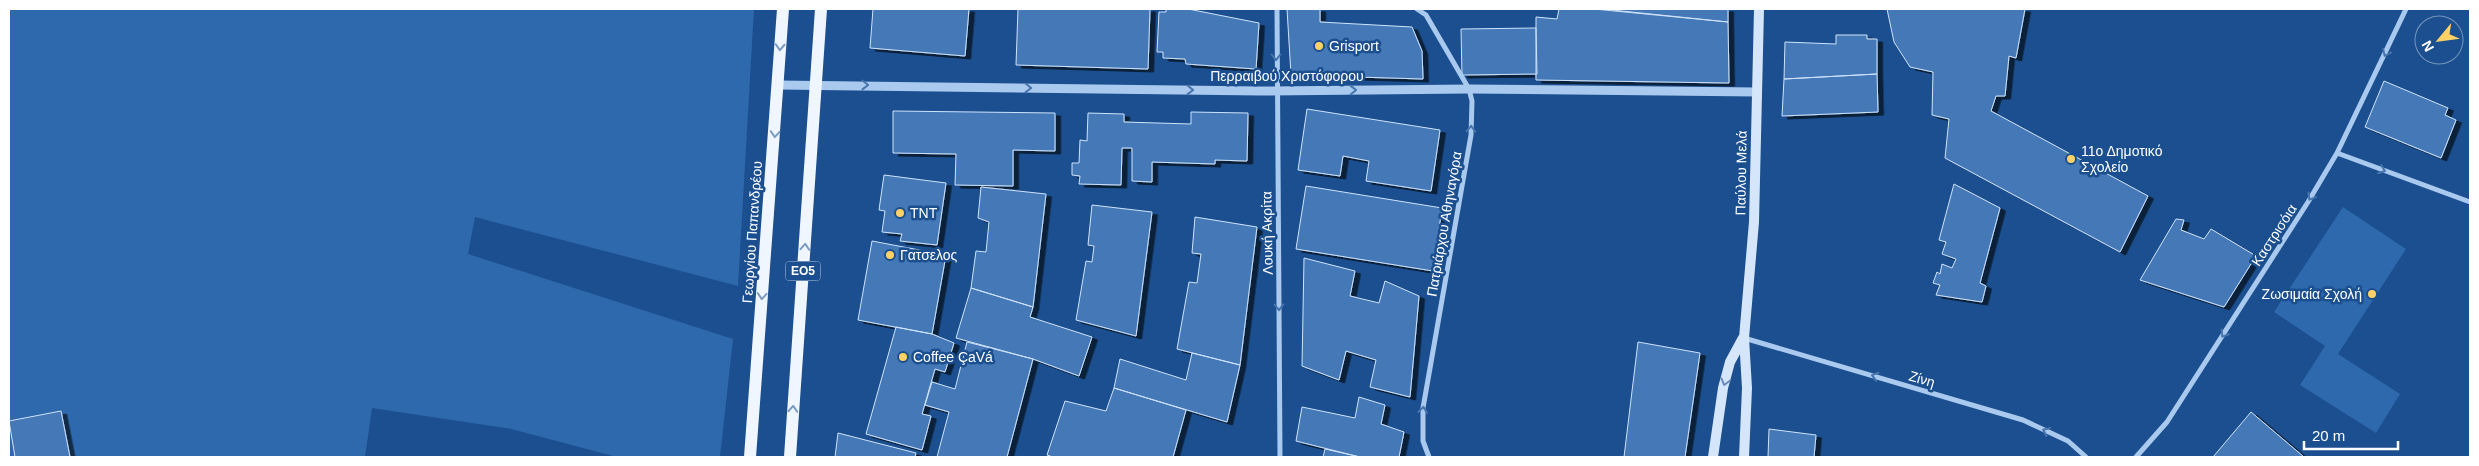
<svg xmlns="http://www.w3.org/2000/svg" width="2479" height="466" font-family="Helvetica,sans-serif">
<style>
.green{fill:#2e69ad}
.building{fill:#4478b7;stroke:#cfe3fa;filter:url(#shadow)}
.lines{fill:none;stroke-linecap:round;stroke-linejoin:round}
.minor{stroke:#a9c9ee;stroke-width:5}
.tertiary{stroke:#a9c9ee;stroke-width:9}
.secondary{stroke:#d6e6fa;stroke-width:10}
.primary{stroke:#f0f6ff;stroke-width:12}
.oneway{stroke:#7b9ac1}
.oneway2{stroke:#4674ac}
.oneway3{stroke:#668bba}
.poi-dot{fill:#ffd166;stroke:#1b4f8f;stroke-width:2}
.labels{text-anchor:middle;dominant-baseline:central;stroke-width:5;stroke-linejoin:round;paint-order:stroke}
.shield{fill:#1b4f8f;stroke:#bbcadd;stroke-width:1}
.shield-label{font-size:12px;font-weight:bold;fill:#fff}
.poi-label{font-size:14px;fill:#fff;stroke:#1b4f8f;text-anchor:start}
.street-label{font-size:14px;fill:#fff;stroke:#1b4f8f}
</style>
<defs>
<filter id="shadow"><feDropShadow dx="5.5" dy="3" stdDeviation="0" flood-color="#0009"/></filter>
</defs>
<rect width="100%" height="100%" fill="#1b4f8f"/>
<path class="green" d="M9,9H754L738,286L475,217L468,254L733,339L720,457H617L511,429L372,408L365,457H9Z
M2343,207L2406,249L2338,354L2400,394L2376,433L2300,385L2325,346L2274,312Z"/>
<path class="building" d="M873,9H969L965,56L870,48Z
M1018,9H1150L1148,69L1016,65Z
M1166,9H1188L1259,23L1256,69L1186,64L1185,59L1163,58V52H1157L1159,12H1166Z
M1287,9H1320V22L1412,27L1422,51L1423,79L1291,75Z
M1559,9H1594L1728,22L1729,83L1536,80V17L1557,19Z
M1612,9H1728V22L1612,10Z
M1887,9H2025L2016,58L2009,56L2005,96H1996L1991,111L2148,196L2120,252L1945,158L1949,119L1932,115L1933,72L1910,67L1894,42Z
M1536,28L1537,74L1462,75L1461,29Z
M1836,35H1867V39H1877V74L1784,79L1785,42L1836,44Z
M1877,74L1878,112L1782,116L1784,79Z
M2384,81L2448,108L2445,115L2456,120L2441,158L2365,127Z
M1307,109L1440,130L1431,191L1366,181L1369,161L1343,156L1340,176L1298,170Z
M893,111L1055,113V151L1013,150V186L955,185L956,154L893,153Z
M1191,112L1248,113L1247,161L1215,160V164L1152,162V182L1132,181V148H1122L1121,185L1079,184L1080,176L1072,175V163H1079L1080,140L1087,141L1088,113L1124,114V122L1191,124Z
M884,175L946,183L937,245L900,241L902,234L882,232L885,211L879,210Z
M1954,184L2000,208L1980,283L1986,286L1982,302L1936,295L1940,285L1933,283L1937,272L1940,274L1942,264L1952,268L1956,259L1942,254L1946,242L1939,240Z
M1306,186L1442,208L1433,271L1296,249Z
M981,187L1046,194L1033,307L971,288L976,251L986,252L989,222L978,218Z
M1092,205L1152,212L1136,336L1076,320L1086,261L1092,262L1094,246L1088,245Z
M1195,217L1257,227L1240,365L1177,349L1189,282L1197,283L1201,254L1192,253Z
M2176,219L2184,220L2181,230L2204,239L2211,229L2256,256L2224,307L2140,280Z
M872,241L946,255L932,334L858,320Z
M1304,258L1355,271L1350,296L1379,303L1385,281L1419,296L1410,397L1370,387L1376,360L1346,351L1339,380L1302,366Z
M971,288L1033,307L1030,317L1092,337L1079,376L1033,359L956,338Z
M896,327L932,334L954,343L945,372L935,369L922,414L931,416L922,450L866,434Z
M967,342L1033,359L1007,457H937L949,412L925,405L932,382L955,389Z
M1638,342L1700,353L1685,457H1624Z
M1192,353L1240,365L1227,422L1114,388L1120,359L1186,380Z
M1114,388L1186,410L1173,457H1053L1047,455L1065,401L1106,411Z
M1359,397L1385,405L1381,424L1404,432L1399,457H1360L1296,441L1302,407L1355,418Z
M61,411L70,457H15L9,421Z
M2251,412L2304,457H2213Z
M1769,429L1816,435L1814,457H1768Z
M838,433L916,453L915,457H835Z
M1325,449L1360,457H1323Z"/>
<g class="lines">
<path class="minor" d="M1277,9L1280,457
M1417,9L1426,15L1469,89L1472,101L1471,135L1423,408V441L1429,457
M2337,153L2470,202
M1744,338L2023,420L2068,441L2086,457
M2136,457L2167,422L2308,202L2337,153L2406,9"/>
<path class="tertiary" d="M778,85L1260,91L1469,89L1757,92"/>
<path class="secondary" d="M1713,457L1723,388L1730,362L1743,338
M1744,457L1747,388L1744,338L1754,222L1759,9"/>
<path class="primary" d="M750,457L783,9
M790,457L821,9"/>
</g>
<defs><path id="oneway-chevron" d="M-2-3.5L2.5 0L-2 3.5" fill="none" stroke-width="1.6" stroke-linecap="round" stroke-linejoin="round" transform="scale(1.25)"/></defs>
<g class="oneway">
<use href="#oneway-chevron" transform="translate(780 47) rotate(93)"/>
<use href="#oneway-chevron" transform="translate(775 134) rotate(94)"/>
<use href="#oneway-chevron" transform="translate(805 247) rotate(-86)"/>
<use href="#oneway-chevron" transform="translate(762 296) rotate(94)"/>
<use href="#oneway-chevron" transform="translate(793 409) rotate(-86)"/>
</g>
<g class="oneway2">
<use href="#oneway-chevron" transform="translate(2386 53) rotate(115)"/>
<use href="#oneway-chevron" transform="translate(1276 57) rotate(90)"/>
<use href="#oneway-chevron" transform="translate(865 85) rotate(1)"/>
<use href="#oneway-chevron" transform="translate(1028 88) rotate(1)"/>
<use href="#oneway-chevron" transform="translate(1190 90) rotate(1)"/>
<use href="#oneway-chevron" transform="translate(1353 90) rotate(-1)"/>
<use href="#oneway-chevron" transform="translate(1471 129) rotate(-88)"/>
<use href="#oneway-chevron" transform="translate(2382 170) rotate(20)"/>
<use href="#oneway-chevron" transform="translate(2311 197) rotate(121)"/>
<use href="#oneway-chevron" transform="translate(1279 307) rotate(89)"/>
<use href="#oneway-chevron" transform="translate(2224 334) rotate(123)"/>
<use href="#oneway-chevron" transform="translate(1875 376) rotate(-163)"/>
<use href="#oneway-chevron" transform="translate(1423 410) rotate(-84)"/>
<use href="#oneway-chevron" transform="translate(2046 431) rotate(-155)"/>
</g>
<use class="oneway3" href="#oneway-chevron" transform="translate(1725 382) rotate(105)"/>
<g class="poi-dot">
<circle cx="1319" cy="46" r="5"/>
<circle cx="2071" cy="159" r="5"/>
<circle cx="900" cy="213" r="5"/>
<circle cx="890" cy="255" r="5"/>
<circle cx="2372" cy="294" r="5"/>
<circle cx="903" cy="357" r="5"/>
</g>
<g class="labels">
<rect class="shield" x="785.5" y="261.5" width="35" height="19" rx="4"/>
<g class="shield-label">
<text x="803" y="271">ΕΟ5</text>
</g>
<g class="poi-label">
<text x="1329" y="46">Grisport</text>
<text x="2081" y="151">11ο Δημοτικό<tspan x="2081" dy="16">Σχολείο</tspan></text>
<text x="910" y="213">TNT</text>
<text x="900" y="255">Γατσελος</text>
<text x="2362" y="294" text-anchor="end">Ζωσιμαία Σχολή</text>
<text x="913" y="357">Coffee ÇaVá</text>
</g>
<g class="street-label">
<text x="1287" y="76">Περραιβού Χριστόφορου</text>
<text transform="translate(1741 173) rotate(-89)">Παύλου Μελά</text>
<text transform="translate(1444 224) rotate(-80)">Πατριάρχου Αθηναγόρα</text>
<text transform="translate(752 232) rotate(-86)">Γεωργίου Παπανδρέου</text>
<text transform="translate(1267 233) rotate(-91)">Λουκή Ακρίτα</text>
<text transform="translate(2274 235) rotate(-57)">Καστρισόια</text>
<text transform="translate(1922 379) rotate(17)">Ζίνη</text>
</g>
</g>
<rect width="2479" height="466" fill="none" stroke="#ffffff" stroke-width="20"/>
<g transform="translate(2439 40) rotate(241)"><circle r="24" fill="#1b4f8f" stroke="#7695bc"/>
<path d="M0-4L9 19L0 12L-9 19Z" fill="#ffd166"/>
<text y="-8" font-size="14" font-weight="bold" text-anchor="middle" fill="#ffffff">N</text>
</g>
<path d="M2304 441v8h94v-8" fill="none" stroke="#ffffff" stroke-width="2.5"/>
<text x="2312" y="441" font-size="15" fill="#ffffff" stroke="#1b4f8f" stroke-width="4" paint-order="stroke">20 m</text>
</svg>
